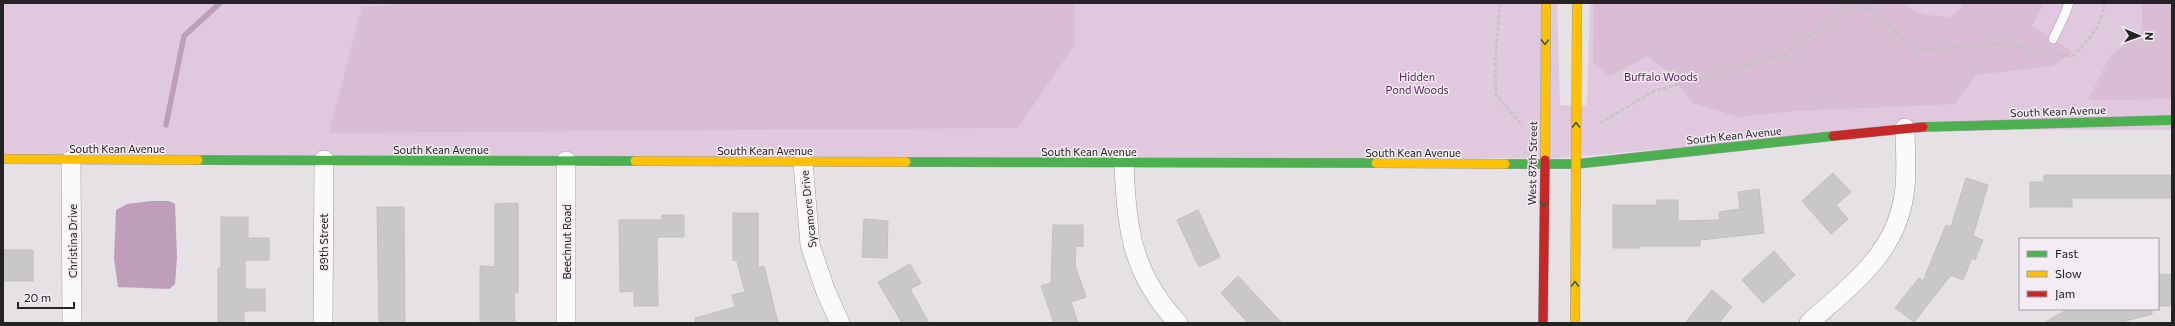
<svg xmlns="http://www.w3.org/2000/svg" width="2175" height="326" font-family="Commissioner,sans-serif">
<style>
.green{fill:#e0c8de}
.forest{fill:#d8bdd5}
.water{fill:#bf9ebc}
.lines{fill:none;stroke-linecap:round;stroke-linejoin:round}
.stream{stroke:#bf9ebc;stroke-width:5.5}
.building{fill:#cac7ca;stroke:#c2bfc2}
.lane-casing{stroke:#a09da0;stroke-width:10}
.street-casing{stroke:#a09da0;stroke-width:20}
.fast-casing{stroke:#a09da0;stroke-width:10}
.slow-casing{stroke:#a09da0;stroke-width:10}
.jam-casing{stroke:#a09da0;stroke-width:10}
.path{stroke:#c5c3c5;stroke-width:2.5;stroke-dasharray:4 2;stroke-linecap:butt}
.lane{stroke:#fbfafb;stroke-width:9}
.street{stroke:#fbfafb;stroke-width:19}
.fast{stroke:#4caf50;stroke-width:9}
.slow{stroke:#ffc107;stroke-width:9}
.jam{stroke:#c62828;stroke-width:9}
.oneway{stroke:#355b37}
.labels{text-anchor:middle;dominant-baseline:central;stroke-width:3;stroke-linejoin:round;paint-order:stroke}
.park-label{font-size:11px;fill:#5d2659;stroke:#f4ecf3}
.street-label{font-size:11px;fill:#262326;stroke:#f4ecf3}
</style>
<rect width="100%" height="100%" fill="#e5e1e5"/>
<path class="green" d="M3,3H1557L1560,105H1587L1590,3H2172V130L1889,129L1560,158L3,157Z"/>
<path class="forest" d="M416,3H1075V44L1018,128L329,133L362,7Z
M1594,3H1901C1919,15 1930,16 1951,17L1962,7V3H2044L2032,26L2073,52L2053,66L1976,75L1955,104L1796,111L1738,117L1693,103L1667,71L1648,56L1610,76L1593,64Z
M2142,3H2172V99L2088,100L2110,56L2142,31Z"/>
<path class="water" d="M151,201H169L175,204L177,257L175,284L169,289L118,287L114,259L116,210L127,204Z"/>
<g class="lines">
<path class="stream" d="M166,125L184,36L220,3"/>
</g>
<path class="building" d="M1833,173L1851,192L1836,205L1848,219L1831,234L1802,201Z
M2044,175H2172V198H2072V207H2030V182H2044Z
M1966,178L1988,185L1973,236L1983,240L1975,260L1972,258L1963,280L1951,275L1914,322L1895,308L1919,278L1923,281L1946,225L1951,227Z
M1759,189L1764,233L1700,240V246H1640V248H1613V205H1657V200H1678V221L1720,220L1719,212L1740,209L1738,192Z
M518,203V293H514L515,323H480V266L495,267V204Z
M377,207H404L405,323H379Z
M1198,210L1220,257L1199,267L1177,220Z
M733,213H758V268L764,266L778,323H696L695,318L735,307L732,295L745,292L737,261L733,260Z
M662,215H684V237H657L658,306H634V291L620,292L619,220H662Z
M221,217H248V238H269V260H245V289H265V311H244V323H218V268H221Z
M864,219L888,221L887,258L862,257Z
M1053,225H1083V247L1076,246L1075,265L1086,297L1071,302L1078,323H1054L1041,286L1051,283Z
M3,250H33V281H3Z
M1774,251L1795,275L1763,303L1742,280Z
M910,264L921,283L910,289L929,323H902L878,282Z
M2158,274L2172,275V306H2158Z
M1238,276L1282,323H1248L1221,293Z
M1712,290L1732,307L1719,323H1685Z
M2068,309H2152V314L2118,323H2044Z"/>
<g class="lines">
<g class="lane-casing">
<path id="lane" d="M2053,39L2065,14L2069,3"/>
</g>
<g class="street-casing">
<path id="street" d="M71,160L72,323
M566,161V323
M803,162L810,245L826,292L840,323
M1124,163C1126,228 1132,274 1178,323
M323,323L324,160
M1809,323C1853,283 1899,252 1905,187C1907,168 1905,147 1905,128"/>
</g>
<g class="fast-casing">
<path id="fast" d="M1923,127L2172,120
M198,160L635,161
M906,162L1376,163
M1505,164H1576L1833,136"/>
</g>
<g class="slow-casing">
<path id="slow" d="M3,159L198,160
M1545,160L1546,3
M635,161L906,162
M1376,163L1505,164
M1575,323L1577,3"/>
</g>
<g class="jam-casing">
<path id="jam" d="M1833,136L1923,127
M1543,323L1545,160"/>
</g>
<path class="path" d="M1500,3L1495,64L1496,95L1522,125
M2055,53L2072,57C2087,42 2103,26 2104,3
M1600,123L1654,91L1786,54L1848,7L1870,9L1915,50L2006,43L2046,52"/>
<use href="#lane" class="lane"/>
<use href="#street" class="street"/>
<use href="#fast" class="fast"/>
<use href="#slow" class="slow"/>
<use href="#jam" class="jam"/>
</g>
<defs><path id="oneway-chevron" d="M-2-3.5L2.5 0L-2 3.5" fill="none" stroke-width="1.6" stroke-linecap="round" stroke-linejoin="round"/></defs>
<g class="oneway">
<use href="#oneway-chevron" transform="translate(1545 42) rotate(91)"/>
<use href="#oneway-chevron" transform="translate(1576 125) rotate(-90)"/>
<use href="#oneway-chevron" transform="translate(1544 204) rotate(90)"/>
<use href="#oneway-chevron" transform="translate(1575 284) rotate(-90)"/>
</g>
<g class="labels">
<g class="park-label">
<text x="1417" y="76">Hidden<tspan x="1417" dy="13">Pond Woods</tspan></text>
<text x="1661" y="76">Buffalo Woods</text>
</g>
<g class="street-label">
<text transform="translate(2058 111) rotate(-2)">South Kean Avenue</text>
<text transform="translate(1734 135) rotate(-6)">South Kean Avenue</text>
<text x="117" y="148">South Kean Avenue</text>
<text x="441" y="149">South Kean Avenue</text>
<text x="765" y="150">South Kean Avenue</text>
<text x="1089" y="151">South Kean Avenue</text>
<text x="1413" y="152">South Kean Avenue</text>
<text transform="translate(1532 163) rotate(-89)">West 87th Street</text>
<text transform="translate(808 209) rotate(-96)">Sycamore Drive</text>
<text transform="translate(72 241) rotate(-90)">Christina Drive</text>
<text transform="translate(323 242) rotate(-90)">89th Street</text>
<text transform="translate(566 242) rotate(-90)">Beechnut Road</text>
</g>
</g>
<rect width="2175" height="326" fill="none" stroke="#262326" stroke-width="8"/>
<rect x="2019" y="238" width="140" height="72" fill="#f4ecf3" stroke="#a29ca1"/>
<rect x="2027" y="251" width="20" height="6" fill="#4caf50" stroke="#a29ca1"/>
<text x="2055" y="258" font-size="12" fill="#262326">Fast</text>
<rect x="2027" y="271" width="20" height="6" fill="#ffc107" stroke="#a29ca1"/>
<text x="2055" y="278" font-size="12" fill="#262326">Slow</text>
<rect x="2027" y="291" width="20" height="6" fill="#c62828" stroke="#a29ca1"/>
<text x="2055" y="298" font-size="12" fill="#262326">Jam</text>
<g transform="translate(2139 36) rotate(92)" stroke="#f4ecf3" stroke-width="3" paint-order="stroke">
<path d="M0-3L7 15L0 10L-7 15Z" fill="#262326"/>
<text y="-6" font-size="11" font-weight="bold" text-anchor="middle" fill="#262326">N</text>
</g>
<path d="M18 302v6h56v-6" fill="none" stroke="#262326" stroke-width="2"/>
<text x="24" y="302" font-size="12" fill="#262326" stroke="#f4ecf3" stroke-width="3" paint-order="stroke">20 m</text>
</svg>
